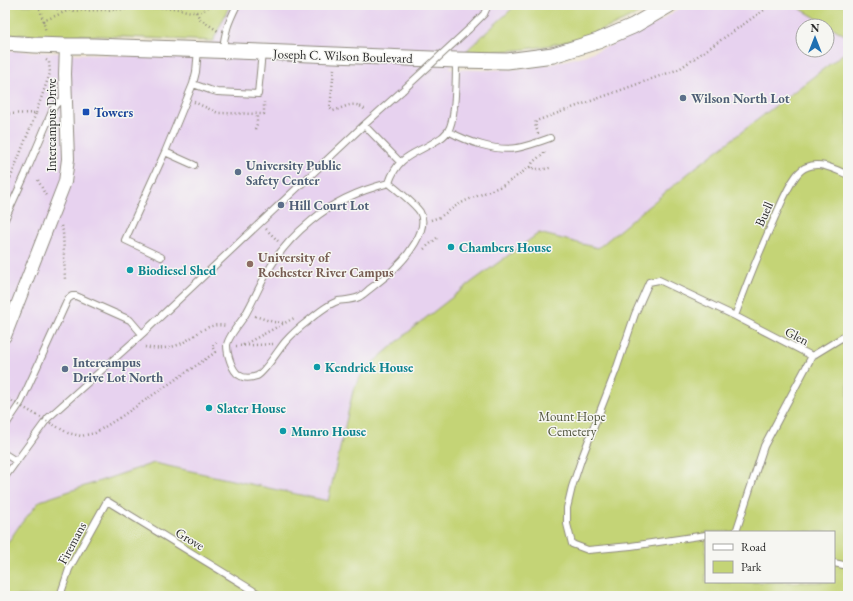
<svg xmlns="http://www.w3.org/2000/svg" width="853" height="601" font-family="'EB Garamond',serif">
<style>
.built{fill:#e7d2ef;fill-rule:evenodd}
.green{fill:#c4d476;stroke:#788050;fill-rule:evenodd}
.lines{fill:none;stroke-linecap:round;stroke-linejoin:round}
.service-casing{stroke:#8e897e;stroke-width:8}
.minor-casing{stroke:#8e897e;stroke-width:14}
.tertiary-casing{stroke:#8e897e;stroke-width:17}
.path{stroke:#8e897e;stroke-width:2.5;stroke-dasharray:1 3;stroke-linecap:butt}
.service{stroke:#fff;stroke-width:6}
.minor{stroke:#fff;stroke-width:12}
.tertiary{stroke:#fff;stroke-width:15}
.service-bridge-casing{stroke:#8e897e;stroke-width:8;stroke-linecap:butt}
.path-bridge{stroke:#8e897e;stroke-width:2.5;stroke-dasharray:1 3;stroke-linecap:butt}
.service-bridge{stroke:#fff;stroke-width:6}
.service-dot{fill:#5c6f8a;stroke:#f6f6f2;stroke-width:1.5}
.transit-dot{fill:#1a4fb4;stroke:#f6f6f2;stroke-width:1.5}
.culture-dot{fill:#0f9aa8;stroke:#f6f6f2;stroke-width:1.5}
.education-dot{fill:#8d6e63;stroke:#f6f6f2;stroke-width:1.5}
.labels{text-anchor:middle;dominant-baseline:central;stroke-width:3;stroke-linejoin:round;paint-order:stroke}
.street-label{font-size:13px;fill:#2b2b2b;stroke:#f6f6f2}
.service-label{font-size:13px;font-weight:bold;fill:#4e5e75;stroke:#f6f6f2;text-anchor:start}
.transit-label{font-size:13px;font-weight:bold;fill:#164399;stroke:#f6f6f2;text-anchor:start}
.culture-label{font-size:13px;font-weight:bold;fill:#0d838f;stroke:#f6f6f2;text-anchor:start}
.education-label{font-size:13px;font-weight:bold;fill:#785e54;stroke:#f6f6f2;text-anchor:start}
.park-label{font-size:13px;fill:#51553e;stroke:#f6f6f2}
</style>
<rect width="100%" height="100%" fill="#f6f6f2"/>
<filter id="ink" filterUnits="userSpaceOnUse"><feTurbulence type="fractalNoise" baseFrequency=".025" numOctaves="2"/><feDisplacementMap in="SourceGraphic" scale="8" xChannelSelector="R" yChannelSelector="G"/><feConvolveMatrix kernelMatrix="1 2 1 2 8 2 1 2 1" color-interpolation-filters="sRGB"/></filter>
<filter id="wash" filterUnits="userSpaceOnUse"><feTurbulence type="fractalNoise" baseFrequency=".012" numOctaves="4" result="noise"/><feDisplacementMap in="SourceGraphic" scale="16" xChannelSelector="R" yChannelSelector="G"/><feGaussianBlur stdDeviation="0.9" result="paint"/><feColorMatrix in="noise" values="0 0 0 0 0 0 0 0 0 0 0 0 0 0 0 0 0 1.4 0 .05"/><feComposite in="paint" operator="in"/></filter>
<g filter="url(#wash)">
<rect width="100%" height="100%" fill="#f0e7d1"/>
<path class="built" d="M230,5H516L448,69L483,70L516,69L552,64L586,55L621,41L657,23L684,5H848V50L696,167L597,248L539,233L353,391L329,501L154,463L40,501L19,526L5,547V50L37,52L204,59ZM803,26H827V50H803Z"/>
<path class="green" d="M5,5H230L213,41L81,35L61,37L5,34Z
M516,5H653C597,39 531,55 466,51Z
M794,5H848V37Z
M848,50V596H5V547L19,526L40,501L154,463L328,501L353,391L364,370L418,324L473,281L539,233L598,248L696,167ZM706,532H834V582H706Z"/>
</g>
<g filter="url(#ink)">
<g class="lines">
<g class="service-casing">
<path id="service" d="M469,29L484,14L488,5
M223,51C224,33 229,21 237,5
M193,84L210,90L217,92L258,94L262,52
M364,125L400,162
M448,131C466,141 496,152 517,148C528,146 539,142 550,138
M165,152L194,165
M389,183C397,190 414,203 420,212C430,229 406,258 394,269C387,276 379,282 371,288C367,291 363,295 359,297C352,300 345,300 338,301C329,304 315,315 308,321C300,327 292,334 285,342C279,349 264,373 257,376C251,378 244,379 239,375C232,371 227,354 227,345C228,337 239,324 244,317C254,300 261,282 271,266C281,249 295,234 311,221C333,202 361,190 389,183Z
M389,183C398,155 414,155 436,141C440,139 445,135 448,131C456,119 456,77 456,61
M5,219L25,175L53,109C56,103 59,101 66,100
M161,257L125,240L165,152L193,84L196,72L198,49
M735,316C747,283 760,250 775,217C781,204 787,188 796,176C798,173 803,168 807,167C821,161 836,170 848,175
M5,426L21,402L68,299L72,296H76L130,320L142,334
M5,454L16,461
M5,477L48,418L142,334L364,125L402,91
M736,532L764,446L812,356
M706,535L631,546L588,550L572,544L567,524V508L572,487L581,460L616,370L635,314L649,282L659,280L735,316L812,356L848,334
M834,563L848,566
M60,596L69,569L107,501L262,596"/>
</g>
<g class="minor-casing">
<path id="minor" d="M5,336L65,182L68,159L65,74L66,46"/>
</g>
<g class="tertiary-casing">
<path id="tertiary" d="M5,43L35,45L66,46H92L210,50L456,60L507,61L553,55L598,41L633,26L669,5"/>
</g>
<path class="path" d="M39,5L46,32
M50,5L57,9L62,10C98,12 134,7 170,8C185,8 197,19 210,5
M196,12L200,19L218,31
M43,21L67,11
M334,69L330,108L333,111C346,107 355,99 366,111
M194,102L218,113L264,114V102
M36,113L50,73L49,62L46,60
M5,114L36,113L5,192
M255,129L257,124V114
M538,134L535,124L536,121L679,69L764,10L768,5
M530,167L533,162L544,153V150
M5,177H12
M38,180L46,196
M431,220L440,217L456,206L465,201L504,185L530,167C538,170 544,170 552,167
M61,226L63,231L65,279
M266,229L278,241
M424,249L437,238
M255,316L273,322L285,323
M243,345L296,317
M236,346L273,344
M145,347C157,350 174,348 184,342C200,333 207,322 227,326
M119,418L213,354L215,352L212,346L218,341"/>
<use href="#service" class="service"/>
<use href="#minor" class="minor"/>
<use href="#tertiary" class="tertiary"/>
<g class="service-bridge-casing">
<path id="service-bridge" d="M402,91L469,29"/>
</g>
<path class="path-bridge" d="M5,397L68,433L81,436L95,433L119,418"/>
<use href="#service-bridge" class="service-bridge"/>
</g>
</g>
<g class="service-dot">
<circle cx="683" cy="98" r="4"/>
<circle cx="238" cy="172" r="4"/>
<circle cx="281" cy="205" r="4"/>
<circle cx="65" cy="369" r="4"/>
</g>
<rect class="transit-dot" x="82" y="108" width="8" height="8" rx="2"/>
<g class="culture-dot">
<circle cx="451" cy="247" r="4"/>
<circle cx="130" cy="270" r="4"/>
<circle cx="317" cy="367" r="4"/>
<circle cx="209" cy="408" r="4"/>
<circle cx="283" cy="431" r="4"/>
</g>
<circle class="education-dot" cx="250" cy="264" r="4"/>
<g class="labels">
<g class="street-label">
<text transform="translate(343 56) rotate(2)">Joseph C. Wilson Boulevard</text>
<text transform="translate(51 125) rotate(-90)">Intercampus Drive</text>
<text transform="translate(764 214) rotate(-66)">Buell</text>
<text transform="translate(797 336) rotate(27)">Glen</text>
<text transform="translate(190 539) rotate(31)">Grove</text>
<text transform="translate(72 543) rotate(-62)">Firemans</text>
</g>
<g class="service-label">
<text x="691" y="98">Wilson North Lot</text>
<text x="246" y="165">University Public<tspan x="246" dy="15">Safety Center</tspan></text>
<text x="289" y="205">Hill Court Lot</text>
<text x="73" y="362">Intercampus<tspan x="73" dy="15">Drive Lot North</tspan></text>
</g>
<g class="transit-label">
<text x="94" y="112">Towers</text>
</g>
<g class="culture-label">
<text x="459" y="247">Chambers House</text>
<text x="138" y="270">Biodiesel Shed</text>
<text x="325" y="367">Kendrick House</text>
<text x="217" y="408">Slater House</text>
<text x="291" y="431">Munro House</text>
</g>
<g class="education-label">
<text x="258" y="257">University of<tspan x="258" dy="15">Rochester River Campus</tspan></text>
</g>
<g class="park-label">
<text x="572" y="416">Mount Hope<tspan x="572" dy="15">Cemetery</tspan></text>
</g>
</g>
<rect width="853" height="601" fill="none" stroke="#f6f6f2" stroke-width="20"/>
<rect x="705" y="531" width="130" height="52" fill="#f6f6f2" stroke="#a5a5a2"/>
<rect x="713" y="544" width="20" height="6" fill="#ffffff" stroke="#a5a5a2"/>
<text x="741" y="551" font-size="12" fill="#2b2b2b">Road</text>
<rect x="713" y="561" width="20" height="12" fill="#c4d476" stroke="#a5a5a2"/>
<text x="741" y="571" font-size="12" fill="#2b2b2b">Park</text>
<g transform="translate(815 38)"><circle r="19" fill="#f6f6f2" stroke="#a5a5a2"/>
<path d="M0-3L7 15L0 10L-7 15Z" fill="#1f6fb2"/>
<text y="-6" font-size="11" font-weight="bold" text-anchor="middle" fill="#2b2b2b">N</text>
</g>
</svg>
